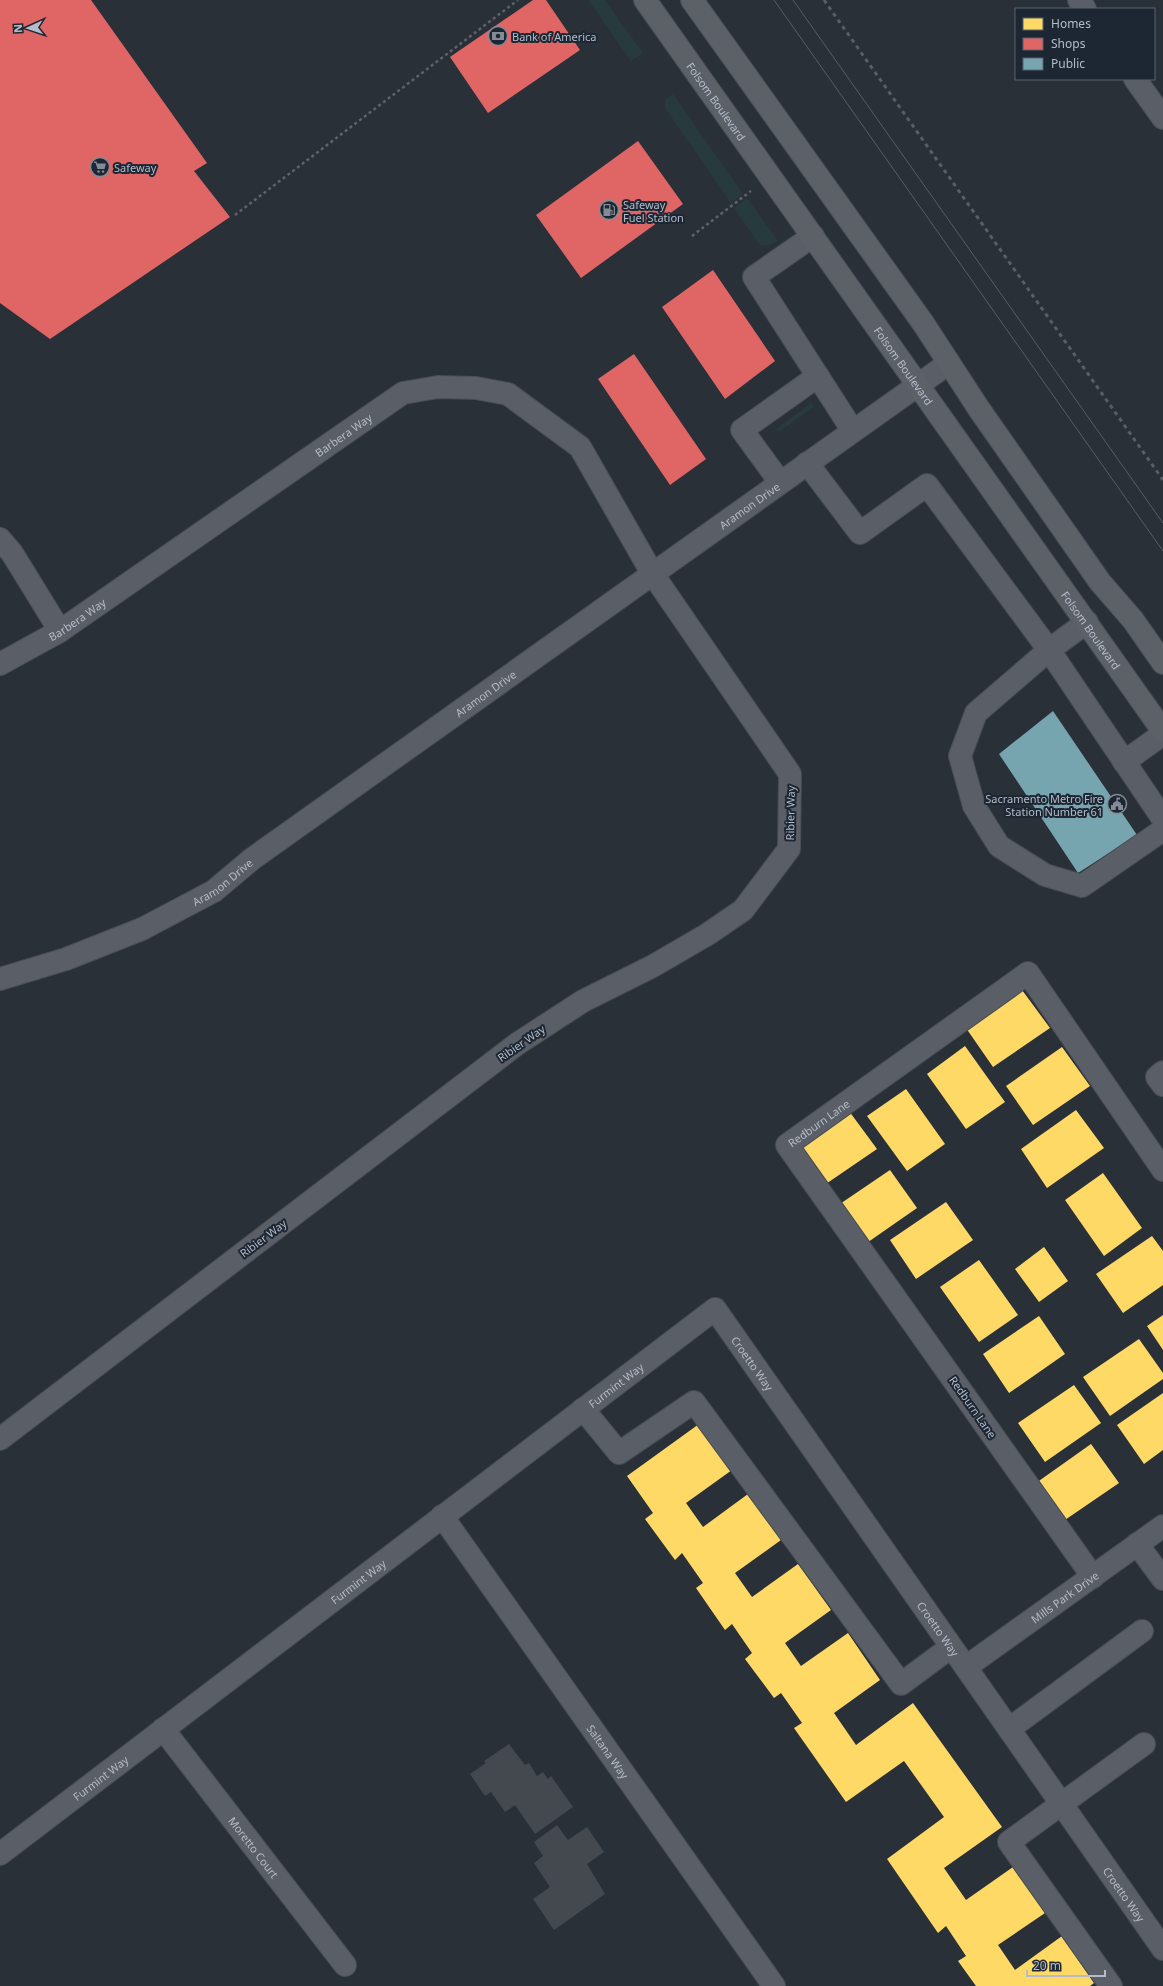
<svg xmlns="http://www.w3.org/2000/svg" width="1163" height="1986" font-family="'Noto Sans',sans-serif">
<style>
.green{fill:#273a3e}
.homes{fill:#ffd966}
.shops{fill:#e06666}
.public{fill:#76a5af}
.building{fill:#444950}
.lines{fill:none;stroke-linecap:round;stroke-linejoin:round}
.minor-casing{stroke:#484c53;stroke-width:24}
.major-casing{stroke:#484c55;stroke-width:24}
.path{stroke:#5d636a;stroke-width:2.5;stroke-dasharray:3 3;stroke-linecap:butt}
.minor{stroke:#5a5e66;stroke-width:22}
.major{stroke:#5c6168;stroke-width:22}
.tram{stroke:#595d64;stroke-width:1}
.rail{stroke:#595d64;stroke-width:3;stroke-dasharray:4 4;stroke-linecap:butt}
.labels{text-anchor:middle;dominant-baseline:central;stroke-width:4;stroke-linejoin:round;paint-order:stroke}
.poi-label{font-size:11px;fill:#b4bcc9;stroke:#1d2633;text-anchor:start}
.street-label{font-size:11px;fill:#b4bcc9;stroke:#1d2633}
</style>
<rect width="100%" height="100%" fill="#2a3038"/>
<path class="green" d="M588,0H605L643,53L631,61Z
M673,94L743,194L731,203L665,108V100Z
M747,198L778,241L768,246L760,245L734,208Z
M811,403L814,407L779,432L776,429Z"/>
<path class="homes" d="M1022,990L1050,1028L993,1067L966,1028Z
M965,1046L1005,1102L966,1129L927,1074Z
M1062,1047L1090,1086L1033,1125L1006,1086Z
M906,1089L945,1144L907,1171L867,1116Z
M1076,1110L1104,1148L1047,1188L1021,1149Z
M849,1111L877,1149L820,1188L794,1149Z
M890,1170L917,1208L861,1247L834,1208Z
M1103,1173L1142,1228L1104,1256L1065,1200Z
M946,1202L973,1240L916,1279L890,1240Z
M1152,1236L1163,1251V1285L1123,1313L1096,1274Z
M1044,1247L1068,1281L1039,1302L1015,1269Z
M979,1260L1018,1315L979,1342L940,1287Z
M1163,1315V1350L1147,1326Z
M1039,1316L1065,1354L1009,1393L983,1354Z
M1139,1339L1163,1373V1379L1110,1416L1083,1377Z
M1074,1385L1101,1423L1045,1462L1018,1423Z
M1163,1393V1450L1144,1464L1117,1425Z
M699,1424L732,1470L686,1503L703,1527L748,1494L781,1540L735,1573L752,1597L798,1564L831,1610L785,1643L801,1666L848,1633L880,1680L834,1713L856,1745L913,1703L1002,1827L944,1868L966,1900L1013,1867L1045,1913L998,1945L1015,1970L1062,1936L1094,1983L1090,1986H976L958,1961L966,1956L946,1926L938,1933L887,1859L944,1817L904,1761L846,1802L794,1728L802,1723L781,1693L774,1698L745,1659L752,1653L732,1624L725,1630L696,1588L703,1583L682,1553L675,1560L645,1519L653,1513L627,1476Z
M1091,1444L1119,1483L1062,1522L1036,1483Z"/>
<path class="shops" d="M0,0H91L207,163L194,171L230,217L50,339L0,303Z
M533,0H546L580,50L488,113L450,57Z
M638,141L683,204L581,278L536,215Z
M713,270L775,361L725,399L662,307Z
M634,354L706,459L670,485L598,379Z"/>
<path class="public" d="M1053,711L1137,835L1078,873L999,754Z"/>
<path class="building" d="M509,1744L525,1765L529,1763L537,1776L543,1772L548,1779L551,1776L573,1807L535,1834L515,1805L505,1812L491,1792L485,1796L470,1774L486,1763L484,1761Z
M557,1825L568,1840L587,1827L604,1852L587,1864L605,1894L554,1930L533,1899L550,1887L534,1863L543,1856L534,1842Z"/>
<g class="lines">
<g class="minor-casing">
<g id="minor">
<path d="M1079,0L1085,9"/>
<path d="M1135,79L1163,118"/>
<path d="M813,236L754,277L853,431"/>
<path d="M807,463L860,533L927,485L1049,650L1087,622"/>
<path d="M780,482L742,430L818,376"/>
<path d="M0,539L12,553L60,631"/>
<path id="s1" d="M0,664L60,631L403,393L438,387L476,388L508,394L580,447L652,573L790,774L789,849L743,910L708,934L653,966L583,1001L517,1044L0,1439"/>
<path d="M1124,762L1163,734"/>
<path d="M1163,819L1049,650L976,713L960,756L974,806L999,846L1045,875L1082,886L1163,830"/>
<path id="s2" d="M0,979L66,959L142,929L214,891L252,859L949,363"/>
<path d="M1163,1072L1157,1077L1163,1085"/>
<path d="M583,1409L619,1453L694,1402L901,1684L951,1647"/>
<path id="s3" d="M442,1516L774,1986"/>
<path d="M1137,1544L1163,1579"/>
<path id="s4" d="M1093,1577L787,1145L1028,973L1163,1170"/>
<path id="s5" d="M966,1667L1163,1526"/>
<path id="s6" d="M163,1729L345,1965"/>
<path d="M1009,1729L1142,1631"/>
<path id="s7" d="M0,1854L715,1309L1163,1949"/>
<path d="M1111,1986L1009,1842L1144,1744"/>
</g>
</g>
<g class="major-casing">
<g id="major">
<path id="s8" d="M645,0L1163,731"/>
<path d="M692,0L923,323L979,409L1100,582L1133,620L1163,663"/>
</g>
</g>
<path class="path" d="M235,215L518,0
M692,236L751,191"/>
<use href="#minor" class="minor"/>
<use href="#major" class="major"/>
<path class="tram" d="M774,0L1163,551
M793,0L1163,523"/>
<path class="rail" d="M824,0L1163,480"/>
</g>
<defs>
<g id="bank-ring" transform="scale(1)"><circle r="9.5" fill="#1d2633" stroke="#848b96" stroke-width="1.5"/><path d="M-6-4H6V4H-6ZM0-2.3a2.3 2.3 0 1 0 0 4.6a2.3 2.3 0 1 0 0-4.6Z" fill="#848b96"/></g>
<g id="supermarket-ring" transform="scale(1)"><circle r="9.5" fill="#1d2633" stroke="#848b96" stroke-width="1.5"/><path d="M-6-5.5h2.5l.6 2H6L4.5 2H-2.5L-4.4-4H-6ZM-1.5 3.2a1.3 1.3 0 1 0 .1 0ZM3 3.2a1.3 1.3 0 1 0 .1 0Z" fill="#848b96"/></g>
<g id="fuel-ring" transform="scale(1)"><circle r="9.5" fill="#1d2633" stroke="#848b96" stroke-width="1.5"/><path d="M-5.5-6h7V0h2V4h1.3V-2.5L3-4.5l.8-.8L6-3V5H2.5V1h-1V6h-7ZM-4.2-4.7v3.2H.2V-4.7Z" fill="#848b96"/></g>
<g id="civic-ring" transform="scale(1)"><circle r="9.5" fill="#1d2633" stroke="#848b96" stroke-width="1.5"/><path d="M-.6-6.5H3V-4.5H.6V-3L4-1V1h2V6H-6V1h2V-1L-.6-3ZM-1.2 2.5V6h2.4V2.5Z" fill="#848b96"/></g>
</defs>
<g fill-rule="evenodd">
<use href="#bank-ring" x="498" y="36"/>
<use href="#supermarket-ring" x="100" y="167"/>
<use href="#fuel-ring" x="609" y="210"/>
<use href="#civic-ring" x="1117" y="804"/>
</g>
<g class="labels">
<g class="poi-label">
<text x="512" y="36">Bank of America</text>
<text x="114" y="167">Safeway</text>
<text x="623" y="204">Safeway<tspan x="623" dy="13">Fuel Station</tspan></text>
<text x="1103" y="798" text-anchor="end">Sacramento Metro Fire<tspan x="1103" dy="13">Station Number 61</tspan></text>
</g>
<g class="street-label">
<text stroke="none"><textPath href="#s8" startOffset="124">Folsom Boulevard</textPath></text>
<text stroke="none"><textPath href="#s8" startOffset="448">Folsom Boulevard</textPath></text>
<text stroke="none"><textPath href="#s1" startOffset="413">Barbera Way</textPath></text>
<text stroke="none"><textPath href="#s2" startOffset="892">Aramon Drive</textPath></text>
<text stroke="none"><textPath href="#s1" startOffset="89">Barbera Way</textPath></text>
<text stroke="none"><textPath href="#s8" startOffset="772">Folsom Boulevard</textPath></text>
<text stroke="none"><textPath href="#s2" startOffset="568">Aramon Drive</textPath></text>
<text transform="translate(790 813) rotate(-89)">Ribier Way</text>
<text stroke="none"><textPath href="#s2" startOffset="244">Aramon Drive</textPath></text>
<text transform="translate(521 1043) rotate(-35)">Ribier Way</text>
<text stroke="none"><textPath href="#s4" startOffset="568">Redburn Lane</textPath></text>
<text transform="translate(263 1238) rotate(-37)">Ribier Way</text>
<text stroke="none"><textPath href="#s7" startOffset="965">Croetto Way</textPath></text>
<text stroke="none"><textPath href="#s7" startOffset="774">Furmint Way</textPath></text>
<text transform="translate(973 1407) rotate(55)">Redburn Lane</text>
<text stroke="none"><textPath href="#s7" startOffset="450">Furmint Way</textPath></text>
<text stroke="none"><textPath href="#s5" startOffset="121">Mills Park Drive</textPath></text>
<text stroke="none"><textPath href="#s7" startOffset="1289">Croetto Way</textPath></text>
<text stroke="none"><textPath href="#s3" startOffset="288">Saltana Way</textPath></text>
<text stroke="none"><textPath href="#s7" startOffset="126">Furmint Way</textPath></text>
<text stroke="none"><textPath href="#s6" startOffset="149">Moretto Court</textPath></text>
<text stroke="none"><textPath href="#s7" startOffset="1613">Croetto Way</textPath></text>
</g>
</g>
<rect x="1015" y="8" width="140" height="72" fill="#1d2633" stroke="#59626f"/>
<rect x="1023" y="18" width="20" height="12" fill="#ffd966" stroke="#59626f"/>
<text x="1051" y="28" font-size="12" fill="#b4bcc9">Homes</text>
<rect x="1023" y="38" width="20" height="12" fill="#e06666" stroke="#59626f"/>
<text x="1051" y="48" font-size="12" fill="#b4bcc9">Shops</text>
<rect x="1023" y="58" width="20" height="12" fill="#76a5af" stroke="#59626f"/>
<text x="1051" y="68" font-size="12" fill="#b4bcc9">Public</text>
<g transform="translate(28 28) rotate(267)" stroke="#1d2633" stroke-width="3" paint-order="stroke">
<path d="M0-3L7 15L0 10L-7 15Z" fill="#b4bcc9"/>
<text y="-6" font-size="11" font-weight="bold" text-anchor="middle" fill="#b4bcc9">N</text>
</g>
<path d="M1027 1970v6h78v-6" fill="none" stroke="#b4bcc9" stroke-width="2"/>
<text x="1033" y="1970" font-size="12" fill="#b4bcc9" stroke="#1d2633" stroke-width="3" paint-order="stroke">20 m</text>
</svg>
